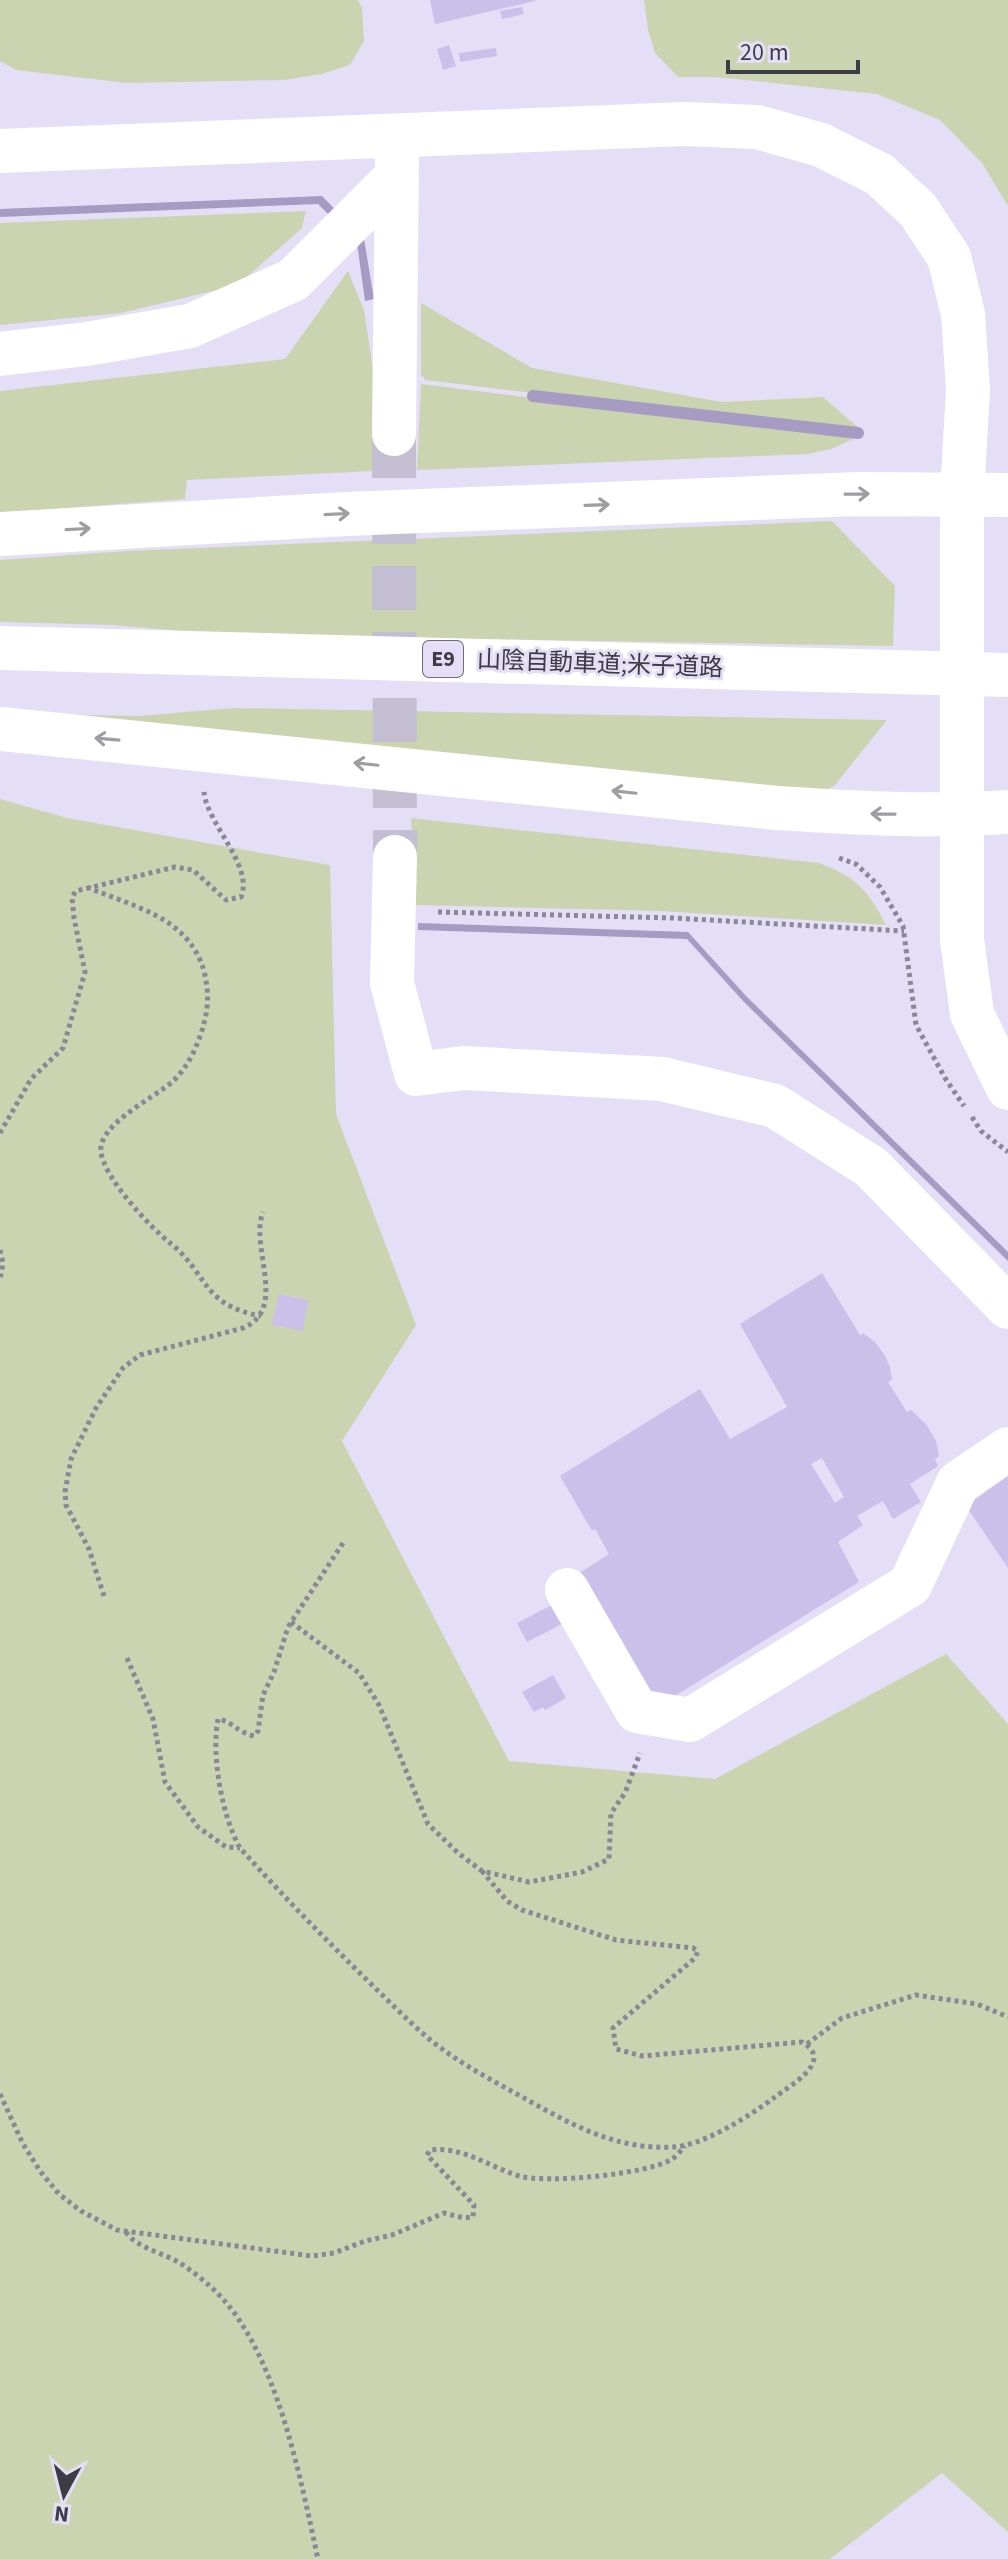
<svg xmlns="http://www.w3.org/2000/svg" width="1008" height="2559" font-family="'Source Sans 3','Noto Sans JP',sans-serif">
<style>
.green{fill:#cbd4b0}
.water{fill:#a59bc3}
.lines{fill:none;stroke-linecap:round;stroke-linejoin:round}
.stream{stroke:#a59bc3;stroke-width:12}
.building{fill:#cac0ea;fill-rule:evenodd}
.minor-tunnel{stroke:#c3bed2;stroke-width:44;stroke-dasharray:44 22;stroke-linecap:butt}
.path{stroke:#8b8797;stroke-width:5;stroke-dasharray:4 4;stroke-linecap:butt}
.minor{stroke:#fff;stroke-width:44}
.highway{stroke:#fff;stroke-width:44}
.oneway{stroke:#9e9da2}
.labels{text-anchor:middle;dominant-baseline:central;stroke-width:6;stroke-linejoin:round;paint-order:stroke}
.shield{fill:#e4dff6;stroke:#6f6c79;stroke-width:2}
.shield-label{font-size:22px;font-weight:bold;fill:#3d3b44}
.street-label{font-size:24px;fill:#3d3b44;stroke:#e4dff6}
</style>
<rect width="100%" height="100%" fill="#e4dff6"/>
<path class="green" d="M0,0H358L362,8L364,41L350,65L322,74L284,80L127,83L16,70L0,61Z
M644,0H1008V206L982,163L940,120L877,94L716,77H678L655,53L648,30Z
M306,211L302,228L238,285L121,313L0,325V223Z
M348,271L364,310L374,376L373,471L187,480L185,499L0,513V391L285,359Z
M421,303L532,368L722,402L823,397L861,430L827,429L425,380L424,377L421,376Z
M421,384L855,438L831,449L808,454L417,470Z
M832,521L895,586L893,646L230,635L112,625L0,622V560L126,551Z
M234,708L887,720L835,785L825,791L78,718L79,715L139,716Z
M0,799L67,818L330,865L336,1114L416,1325L342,1441L509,1761L715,1779L946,1654L1008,1724V2532L942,2473L830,2559H0Z
M411,818L819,863C858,878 867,889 886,925L660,911L415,905Z"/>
<path class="water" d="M322,196L364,239L374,299L365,301L357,243L318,204L0,217V209Z
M418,923L688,932L747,997L1008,1252V1261L743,1001L687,939L418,930Z"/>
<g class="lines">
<path class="stream" d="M533,396L858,433"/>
</g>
<path class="building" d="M430,0H535V1L435,24Z
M522,7L524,14L502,19L500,11Z
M449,45L456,66L443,70L437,49Z
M496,48L497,56L460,62L459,53Z
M822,1273L860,1335L863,1333L875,1342L884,1354L890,1367L892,1380L888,1382L907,1412L911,1410L926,1424L936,1441L939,1456L935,1459L938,1466L910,1484L921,1502L893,1519L883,1501L857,1516L863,1525L838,1542L859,1582L670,1699L654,1696L578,1574L609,1554L595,1529L592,1531L560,1476L700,1389L730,1439L787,1407L740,1324ZM822,1458L844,1497L835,1503L811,1464Z
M279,1294L308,1300L303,1331L272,1325Z
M1008,1476V1568L966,1506Z
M552,1605L562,1624L527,1642L517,1623Z
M553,1675L566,1698L545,1710L543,1707L534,1712L522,1692Z"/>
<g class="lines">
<path class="minor-tunnel" d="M394,434L395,857"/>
<path class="path" d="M839,858L856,864L880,887L903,926L916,1025L945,1078L964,1106
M87,887C133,907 188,916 204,971C208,988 209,1002 205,1019C200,1041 189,1067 172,1082C154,1098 97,1125 101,1152C104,1178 150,1227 170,1243C208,1273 201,1305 261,1316
M438,912L673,918L904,931
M972,1117L981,1131L1008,1152
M0,1133L31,1079L63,1048L85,972L74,918L72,897L76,891L175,867L193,870L226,900L241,897C254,866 207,824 204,792
M0,1250L3,1263L0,1280
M343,1543L288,1627L274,1672L263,1695L258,1731L254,1736C237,1732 233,1722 218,1719C211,1756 222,1816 240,1848C282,1895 326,1940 371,1984C390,2002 408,2021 428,2038C459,2064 496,2082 531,2102C576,2127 619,2150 673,2147C703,2146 751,2115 775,2097C791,2085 835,2061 802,2042L642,2056L616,2049L613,2028L695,1958L698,1951L693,1948L616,1940L522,1910L507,1901L482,1871
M104,1596L89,1549L66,1505L65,1492L71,1459L96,1408L123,1368L140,1355L243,1328C289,1309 249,1247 263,1212
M291,1622L359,1673L379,1705L428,1824L458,1853L482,1871L529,1882L582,1872L609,1859L611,1813L625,1793L640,1753
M127,1658L153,1719L165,1782L198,1827L226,1847L240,1848
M807,2044L842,2018L916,1995L977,2004L1008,2017
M0,2094L23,2144L40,2171L59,2194L81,2211L117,2230L312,2256L334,2253L365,2241L392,2235L444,2213L464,2218L473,2217L474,2205L427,2155L430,2150C462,2146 490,2167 519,2176C545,2184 650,2174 672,2159C677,2156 681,2150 685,2146
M126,2232C135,2247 163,2253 178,2262C190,2269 202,2279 212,2288C276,2346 300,2477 318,2559"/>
<path class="minor" d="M0,151L685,124L757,127L821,145L879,174L918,210L949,257L963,314L968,389L962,495V939L972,1014L1008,1088
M0,354L87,344L190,326L293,280L397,176
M394,434L397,161
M395,857L392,983L416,1074L464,1068L662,1079L775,1106L871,1167L1008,1307
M567,1590L637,1711L690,1720L910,1585L958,1483L1008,1449"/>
<path class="highway" d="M0,534L346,514L858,494L1008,495
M0,648L1008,675
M0,729L777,808C854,813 931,817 1008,812"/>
</g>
<defs><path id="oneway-shaft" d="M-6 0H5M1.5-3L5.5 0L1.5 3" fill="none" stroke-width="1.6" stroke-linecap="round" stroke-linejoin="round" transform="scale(2)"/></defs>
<g class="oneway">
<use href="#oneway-shaft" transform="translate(857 494) rotate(-1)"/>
<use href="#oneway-shaft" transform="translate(597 505) rotate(-2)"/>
<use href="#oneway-shaft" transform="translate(337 514) rotate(-3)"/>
<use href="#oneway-shaft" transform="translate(78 529) rotate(-3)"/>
<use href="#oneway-shaft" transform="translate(107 739) rotate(-175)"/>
<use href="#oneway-shaft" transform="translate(366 764) rotate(-174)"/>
<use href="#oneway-shaft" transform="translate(624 792) rotate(-174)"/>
<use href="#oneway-shaft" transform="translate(883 814) rotate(-179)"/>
</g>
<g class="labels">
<rect class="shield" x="423" y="641" width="40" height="36" rx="6"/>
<g class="shield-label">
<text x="443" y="659">E9</text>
</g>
<g class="street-label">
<text transform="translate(600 664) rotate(2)">山陰自動車道;米子道路</text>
</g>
</g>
<g transform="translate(64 2495) rotate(187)" stroke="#e4dff6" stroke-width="6" paint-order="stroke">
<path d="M0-6L14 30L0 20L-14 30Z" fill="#3d3b44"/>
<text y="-12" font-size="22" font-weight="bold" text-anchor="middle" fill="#3d3b44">N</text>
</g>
<path d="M728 60v12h130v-12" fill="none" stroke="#3d3b44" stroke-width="4"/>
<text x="740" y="60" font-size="24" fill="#3d3b44" stroke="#e4dff6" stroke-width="6" paint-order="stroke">20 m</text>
</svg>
